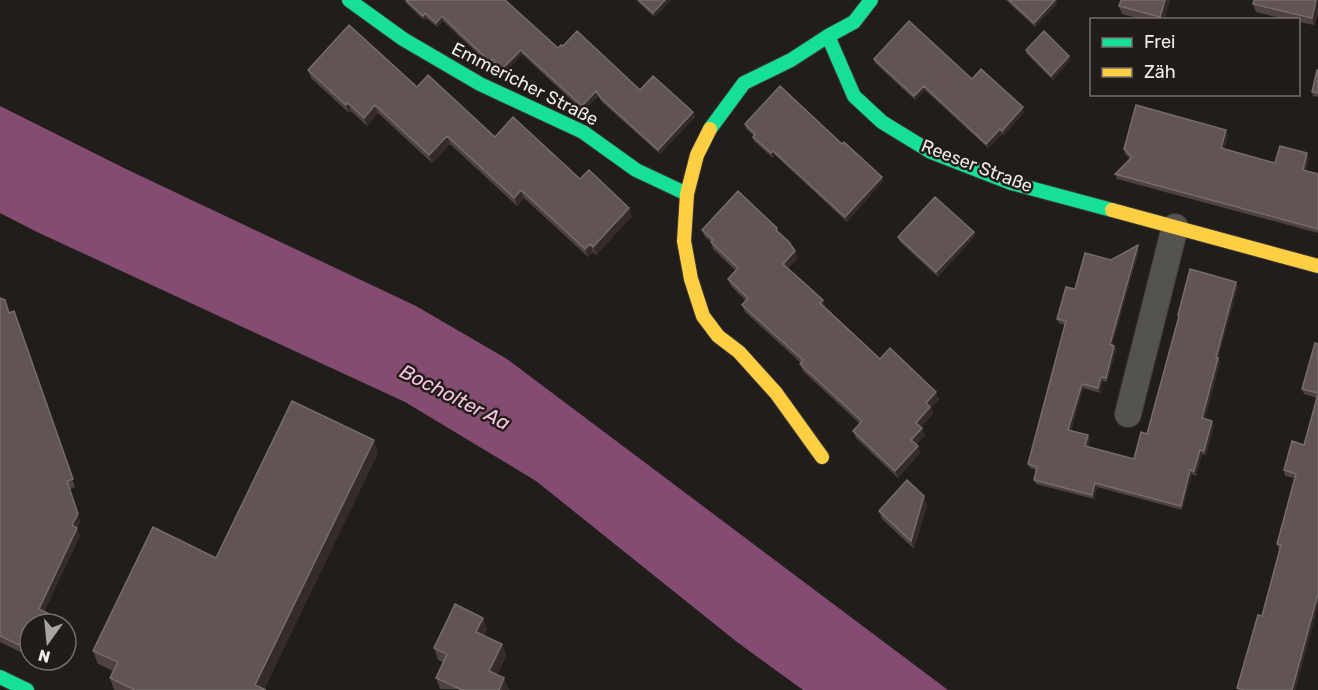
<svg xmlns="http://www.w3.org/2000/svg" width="1318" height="690" font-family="Rubik,sans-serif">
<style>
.water{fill:#834c70}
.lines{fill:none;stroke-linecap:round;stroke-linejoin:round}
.street-casing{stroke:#3b3836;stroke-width:28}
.fast-casing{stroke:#3b3836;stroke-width:16}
.slow-casing{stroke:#3b3836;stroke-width:16}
.street{stroke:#555350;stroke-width:26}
.fast{stroke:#16e098;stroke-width:14}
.slow{stroke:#ffcf43;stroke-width:14}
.wall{fill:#4e4242}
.shaded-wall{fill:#342b2a}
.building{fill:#605454;stroke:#766c6b;stroke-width:1.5}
.labels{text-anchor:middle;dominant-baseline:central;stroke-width:5;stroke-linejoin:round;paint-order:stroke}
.street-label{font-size:18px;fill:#f1ecea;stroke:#221c18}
.water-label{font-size:20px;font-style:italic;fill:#f7c2e3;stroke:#221c18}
</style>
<rect width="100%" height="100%" fill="#201d1a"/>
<path class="water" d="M0,106L126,169L416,306L507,359L948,690H803L737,642L536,481L405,402L37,232L0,213Z"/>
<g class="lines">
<g class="street-casing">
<path id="street" d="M1128,414L1175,227"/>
</g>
<g class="fast-casing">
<path id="fast" d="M349,0L403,39L480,84L583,132L636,170L687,194
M828,36L854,96L882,122L931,152L1011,183L1112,210
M710,129L744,83L791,60L828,36L854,22L871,0
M0,677L27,690"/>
</g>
<g class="slow-casing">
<path id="slow" d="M710,129L697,155L687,194L684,241L691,279L703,316L718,336L739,352L776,393L822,457
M1112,210L1318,266"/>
</g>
<use href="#street" class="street"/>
<use href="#fast" class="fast"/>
<use href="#slow" class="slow"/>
</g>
<path class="wall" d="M405,0H505L558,48L640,90L693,112L695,117L660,154L602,102L598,96L583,111L522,54L504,74L493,64L491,66L443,21L437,27L426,18L424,20L406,3Z
M636,0H671L654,17Z
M1006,0H1057L1056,1L1057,4L1035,27Z
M1121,0H1170L1164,20H1143L1122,14L1119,6Z
M1318,0V11L1314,25L1299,22V20H1289L1256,12L1253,4Z
M1026,50L1070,60L1053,80L1027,54Z
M874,59L972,79L1024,112L1004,135L1002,134L988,148L925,90L915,100L875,63Z
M308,70L417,87L495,137L580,179L632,216L596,255L593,252L588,257L524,198L517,206L450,144L432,163L378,113L367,126L351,111L349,113L311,78Z
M1318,70V97L1313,96L1312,92Z
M745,124L842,144L882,177L883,181L847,222L775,155L773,158L754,141L753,137L754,136L746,129Z
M1228,135L1224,149L1275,163L1309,158L1306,171L1318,174V233L1117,179L1115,174L1130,159L1125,154L1124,149Z
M777,228L779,233L798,258L788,268L823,300L825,308L880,359L939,399L931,407L933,414L921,427L925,435L916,445L920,453L898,478L856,438L853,431L860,424L803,371L800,364L801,363L745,312L742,305L746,301L731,286L728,279L736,271L713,249L711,242L705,237L702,230Z
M974,232L975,236L938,277L900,242L898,237Z
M1139,250L1112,345L1114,346L1116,350L1107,382L1103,381L1100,393L1083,388L1071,431L1088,435L1090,439L1088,446L1134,459L1147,434L1179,318L1178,315L1236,282L1238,286L1218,358L1220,362L1205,419L1212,421L1214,425L1206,455L1202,454L1196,476L1192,474L1182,510L1097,487L1094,499L1036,484L1034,480L1036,470L1030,468L1028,464L1065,325L1059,323L1057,319L1111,260Z
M0,298L9,313L17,319L75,487L70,489L80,522L77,528L80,536L44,611L69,624L72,631L30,624V657L0,642Z
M1318,344V606L1295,690H1238L1237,688L1262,616L1280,550H1279L1277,544L1294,478L1285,476L1284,470L1304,445L1317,398L1304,394L1302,389Z
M378,453L264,689L266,690H114L110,678L113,671L98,664L93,651L216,558Z
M927,505L914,549L882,519L879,511Z
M483,618L487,629L484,636L502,644L506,656L497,675L504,678L509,690L440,689L436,678L443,662L438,660L434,648Z
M37,660H58L54,668Z"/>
<path class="shaded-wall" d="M665,0H671L654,17L653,13Z
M1054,0H1057L1056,1L1057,4L1035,27L1034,23Z
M1165,0H1170L1164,20H1161L1160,17Z
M1316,0H1318V11L1314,25L1312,18Z
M425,13L426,18L424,20L423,16Z
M442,16L443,21L437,27L436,23Z
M521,50L522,54L504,74L502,69Z
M1069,56L1070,60L1053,80L1051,76Z
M492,59L493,64L491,66L490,62Z
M924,86L925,90L915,100L914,96Z
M596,91L598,96L583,111L582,106Z
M348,103L351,111L349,113L346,105Z
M375,105L378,113L367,126L364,118Z
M1023,107L1024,112L1004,135L1002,131Z
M693,112L695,117L660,154L658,150Z
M1000,129L1002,134L988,148L986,144Z
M1226,130L1228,135L1223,153L1221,148Z
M447,136L450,144L432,163L429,155Z
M773,151L775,155L773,158L771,153Z
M1307,153L1309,158L1305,175L1303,170Z
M882,177L883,181L847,222L845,217Z
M521,190L524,198L517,206L514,198Z
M629,208L632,216L596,255L593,247Z
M974,232L975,236L938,277L936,272Z
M590,244L593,252L588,257L585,249Z
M1138,245L1139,250L1111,349L1110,344Z
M795,251L798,258L786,271L783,264Z
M1236,282L1238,286L1218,358L1220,362L1204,423L1202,418L1216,358Z
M823,300L825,307L822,310L820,303Z
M1114,346L1116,350L1107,382L1106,378Z
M1101,377L1103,381L1100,393L1098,388Z
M1082,384L1083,388L1070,434L1068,430Z
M936,392L939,399L931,407L933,414L918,430L916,423L926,403Z
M1212,421L1214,425L1206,455L1204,451Z
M922,428L925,435L914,447L911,440Z
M1088,435L1090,439L1087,450L1085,446Z
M374,440L378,453L264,690L255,685Z
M918,446L920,453L898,478L895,471Z
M1200,450L1202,454L1196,476L1194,471Z
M1190,470L1192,474L1182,510L1181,506Z
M67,481L80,522L75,533L72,525Z
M1095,483L1097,487L1094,499L1092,495Z
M924,496L927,505L914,549L911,541Z
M77,528L80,536L41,616L39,609Z
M1318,594V606L1295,690H1292Z
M483,618L487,629L480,644L476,632Z
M69,624L72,631L66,644V631Z
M502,644L506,656L493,683L489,671Z
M52,660H58L54,668L51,661Z
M504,678L509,690H499Z"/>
<path class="building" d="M406,0H505L558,48L561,45L563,46L577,31L640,90L653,76L693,112L658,150L601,98L596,91L582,106L521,50L502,69L492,59L490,62L442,16L436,23L425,13L423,16Z
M639,0H665L653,13Z
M1009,0H1055L1034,23Z
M1121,0H1165L1160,17L1119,6Z
M1254,0H1316L1312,18L1253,4Z
M909,21L972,79L981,69L1023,107L1002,131L1000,129L986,144L924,86L914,96L874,59Z
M349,25L417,87L428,75L495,137L513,117L580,179L589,170L629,208L593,247L590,244L585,249L521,190L514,198L447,136L429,155L375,105L364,118L348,103L346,105L308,70Z
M1044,31L1069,56L1051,76L1026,50Z
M1317,70H1318V93L1312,92Z
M780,86L842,144L844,142L882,177L845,217L773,151L771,153L753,137L755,134L745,124Z
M1136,105L1226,130L1221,148L1275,163L1280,146L1307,153L1303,170L1318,174V229L1115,174L1132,157L1124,149Z
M738,191L777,228L776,230L789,242L795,251L783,264L823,300L820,303L880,359L890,348L936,392L926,403L930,407L916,423L922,428L911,440L918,446L895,471L853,431L862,421L800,364L803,360L742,305L748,298L728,279L738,268L711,242L713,240L702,230Z
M935,197L974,232L936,272L898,237Z
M1138,245L1110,344L1114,346L1106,378L1101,377L1098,388L1082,384L1068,430L1088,435L1085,446L1134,459L1141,432L1147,434L1179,316L1178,315L1190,269L1236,282L1216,358H1218L1202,418L1212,421L1204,451L1200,450L1194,471L1190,470L1181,506L1095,483L1092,495L1034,480L1037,467L1028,464L1066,321L1057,319L1066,287L1075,289L1085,253L1111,260Z
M0,298L5,300L9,313L14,311L73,479L67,481L78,514L72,525L77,528L39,609L69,624L66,631V624H30V650L0,636Z
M1315,343L1318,344V393L1302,389Z
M1318,394V594L1292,690H1244L1237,688L1258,615L1262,616L1281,545L1277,544L1296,474L1284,470L1292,441L1304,445Z
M292,401L374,440L255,685L266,690H135L110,678L118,662L93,651L153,527L216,558Z
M907,480L924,496L911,541L879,511Z
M455,604L483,618L476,632L502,644L489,671L504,678L499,690H462L436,678L447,654L434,648Z"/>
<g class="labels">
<g class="street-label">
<text transform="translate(525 84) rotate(27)">Emmericher Straße</text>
<text transform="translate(977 166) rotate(21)">Reeser Straße</text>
</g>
<g class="water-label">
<text transform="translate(455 397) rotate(27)">Bocholter Aa</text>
</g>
</g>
<rect x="1090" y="18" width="210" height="78" fill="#221c18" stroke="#756f6c" stroke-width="1.5"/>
<rect x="1102" y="38" width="30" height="9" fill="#16e098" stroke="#756f6c" stroke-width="1.5"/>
<text x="1144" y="48" font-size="18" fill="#f1ecea">Frei</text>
<rect x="1102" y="68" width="30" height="9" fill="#ffcf43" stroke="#756f6c" stroke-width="1.5"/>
<text x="1144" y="78" font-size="18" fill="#f1ecea">Zäh</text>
<g transform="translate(48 642) rotate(195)"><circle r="28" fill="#221c18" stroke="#756f6c" stroke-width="1.5"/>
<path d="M0-4.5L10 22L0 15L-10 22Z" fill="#a8a4a1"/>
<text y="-9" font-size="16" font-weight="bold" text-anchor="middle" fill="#f1ecea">N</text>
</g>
</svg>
